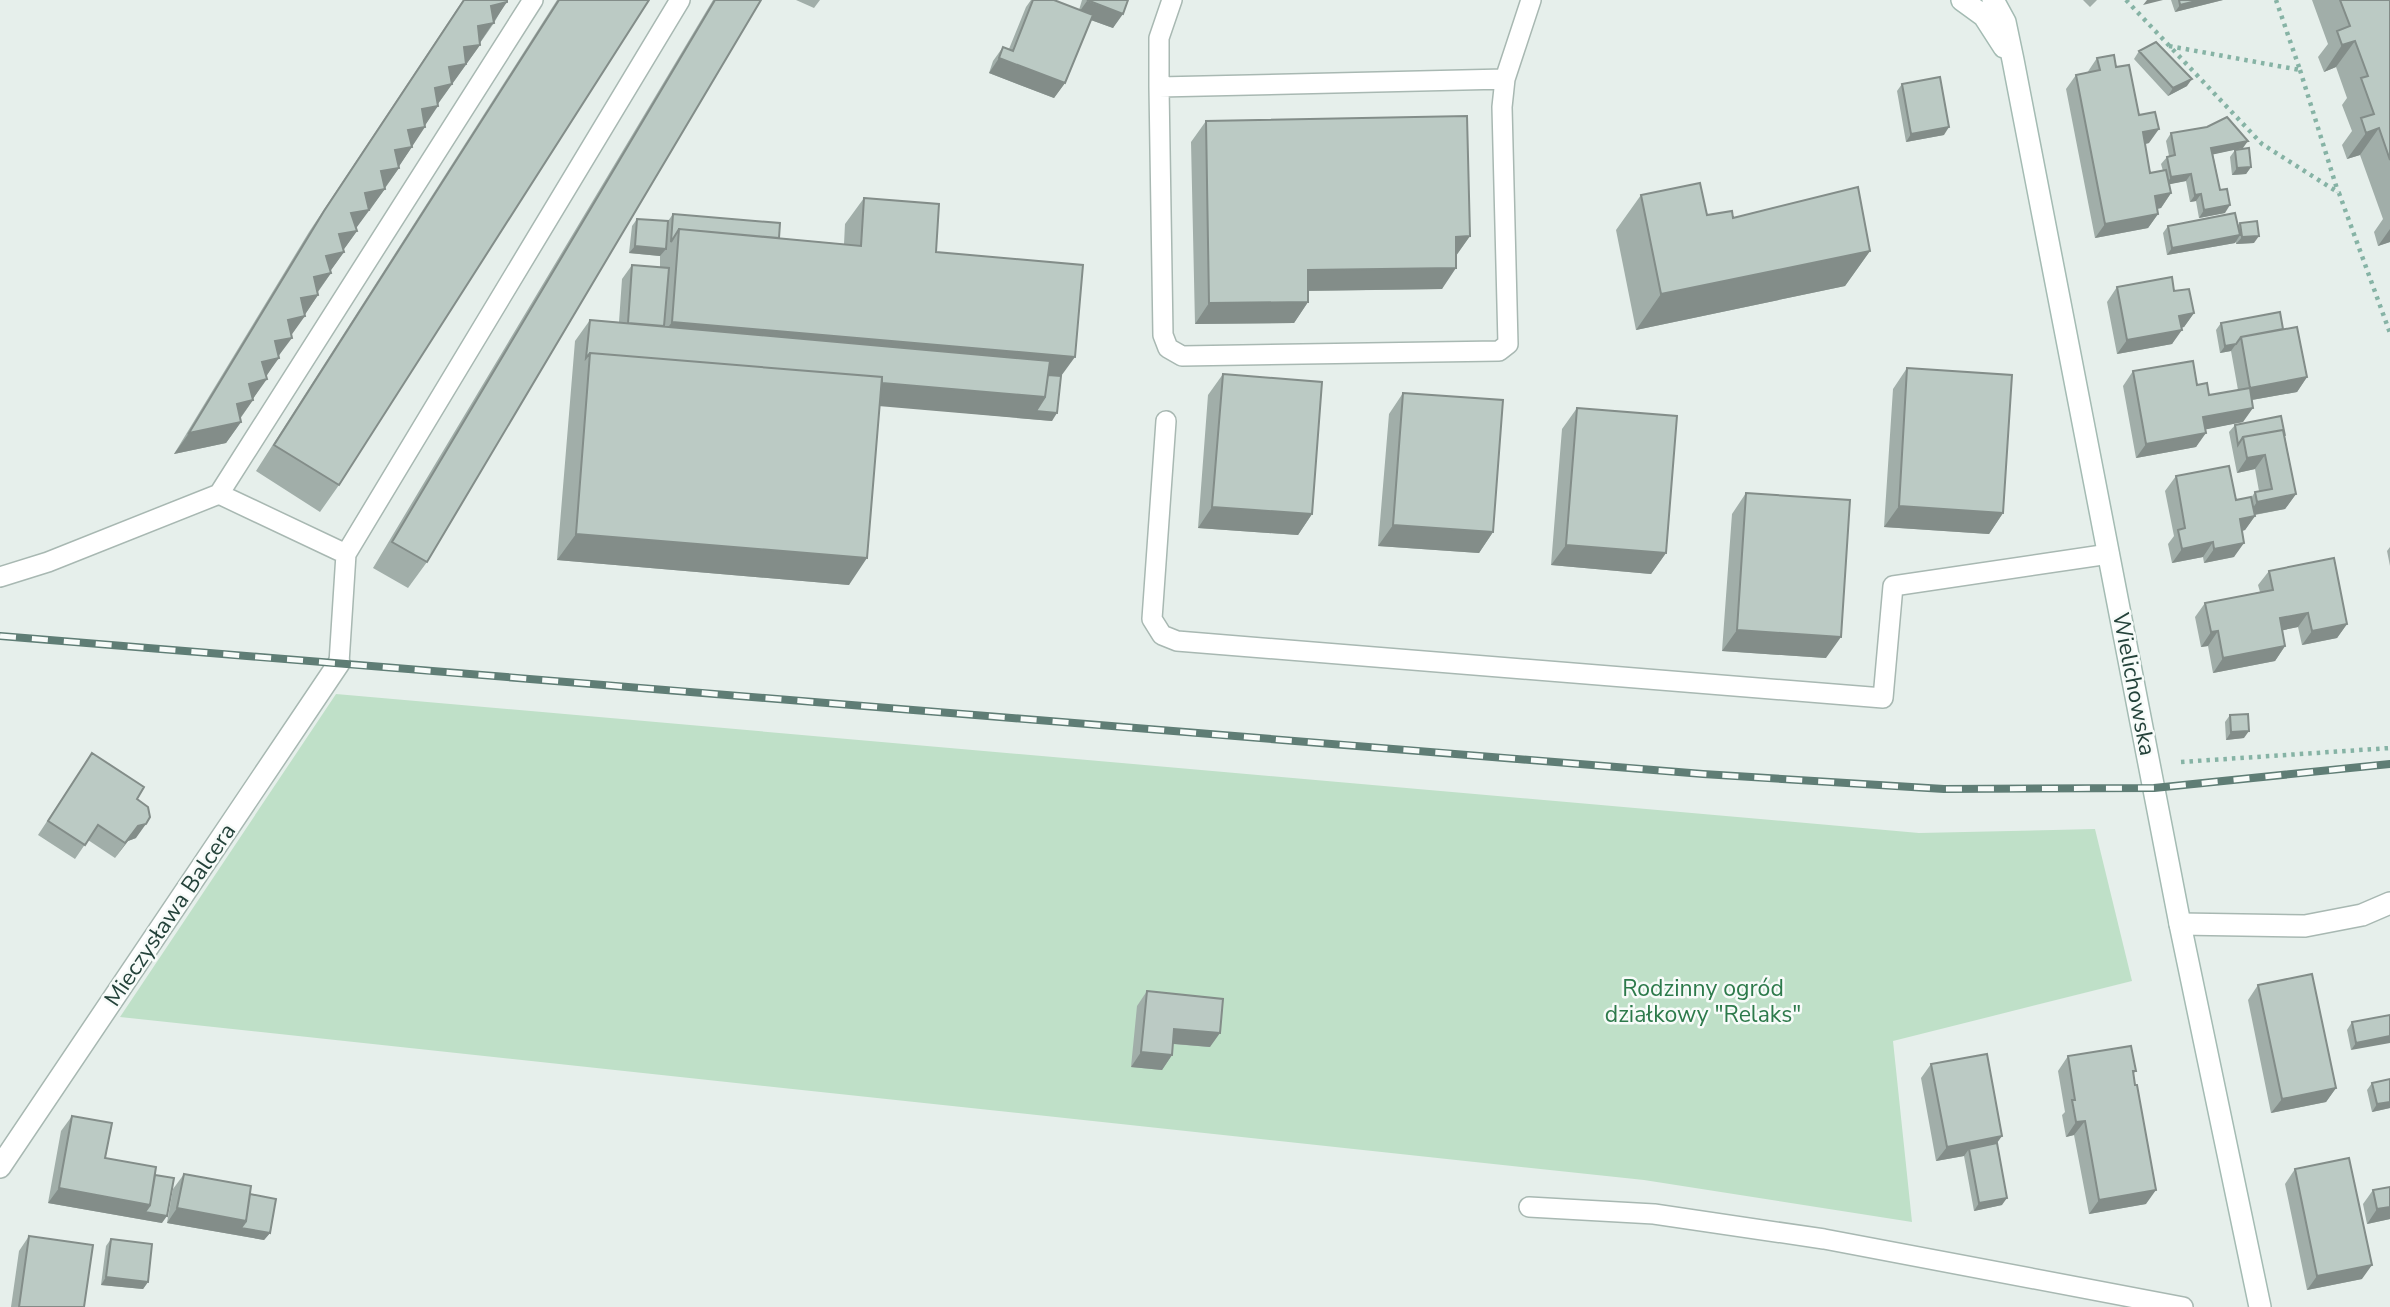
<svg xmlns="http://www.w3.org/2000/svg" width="2390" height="1307" font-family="'Nunito Sans',sans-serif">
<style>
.green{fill:#bfe0c8}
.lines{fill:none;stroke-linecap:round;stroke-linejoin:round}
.lane-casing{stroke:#a8b8b2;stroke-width:22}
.street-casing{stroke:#a8b8b2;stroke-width:24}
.secondary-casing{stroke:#a4bbb3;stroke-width:24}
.path{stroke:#86b3a5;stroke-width:4.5;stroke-dasharray:3.5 5;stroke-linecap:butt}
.lane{stroke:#fff;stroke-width:19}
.street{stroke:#fff;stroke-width:21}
.secondary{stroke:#fff;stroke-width:21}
.rail-casing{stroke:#5f7d75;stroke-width:8}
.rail{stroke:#f7fbf9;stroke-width:5;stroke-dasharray:16;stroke-linecap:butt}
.wall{fill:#a1aea9}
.shaded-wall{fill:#838d89}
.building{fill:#bbcac4;stroke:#838d89;stroke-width:2}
.labels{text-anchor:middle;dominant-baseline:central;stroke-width:5;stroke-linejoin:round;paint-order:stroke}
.street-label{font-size:23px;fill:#24423a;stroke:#f7fbf9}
.park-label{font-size:23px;fill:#2d7a4b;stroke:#f7fbf9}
</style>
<rect width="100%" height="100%" fill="#e6efeb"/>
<path class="green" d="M336,694L1919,833L2095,829L2132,981L1893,1041L1912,1222L1644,1180L120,1017Z"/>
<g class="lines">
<g class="lane-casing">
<path id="lane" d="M1172,0L1159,38V87L1505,79L1531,0
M1159,87L1163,335L1168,348L1182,356L1499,351L1508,344L1502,107L1505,79
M1166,421L1152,619L1162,635L1177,641L1883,698L1893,586L2109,554
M219,494L533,0
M346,554L680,0
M0,577L48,562L219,494L346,554L339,663
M1529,1207L1654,1214L1824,1239L2183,1307"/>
</g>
<g class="street-casing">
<path id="street" d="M2180,924L2305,926L2362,915L2390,903
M0,1167L339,663"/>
</g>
<g class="secondary-casing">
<path id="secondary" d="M1962,0L1984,16L2004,47
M1993,0L2005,22L2013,60L2180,924L2260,1307"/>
</g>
<path class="path" d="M2126,0L2262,144L2339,193L2390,333
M2169,46L2300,70L2276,0
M2300,70L2338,192
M2181,762L2390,748"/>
<use href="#lane" class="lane"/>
<use href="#street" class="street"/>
<use href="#secondary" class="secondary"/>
<g class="rail-casing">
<path id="rail" d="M0,636L1703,774L1944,789L2154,788L2390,764"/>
</g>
<use href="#rail" class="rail"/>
</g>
<path class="wall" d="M463,0H507L494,23L480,43V45L438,104L412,146V147L398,167L399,168L370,210H368L356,228L357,231L343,250L344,252L330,271L331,273L318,292V295L291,335L253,399V400L240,419L241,422L226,443L174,454L309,232Z
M557,0H649L339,485L320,512L256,471Z
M713,0H761L427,562L408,588L373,568Z
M796,0H820L814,8Z
M1031,0H1054L1079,10L1082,0H1128L1113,28L1091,20L1065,83L1054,98L989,73L993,61L1003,47L1009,49L1026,7Z
M2083,0H2097L2090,7Z
M2171,0H2223L2175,12Z
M2312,0H2390V242L2378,246L2374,232L2383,219L2360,155L2347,159L2342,145L2352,131L2342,105L2347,98L2336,67L2324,72L2318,57L2328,44Z
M2139,51L2187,86L2168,96L2134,59Z
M2097,58L2116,67L2139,115L2149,143L2145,144L2150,173L2163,171L2161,164L2167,157L2169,156L2166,141L2171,133L2243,148L2213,154L2225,213L2199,218L2196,201L2190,202L2186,181L2169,184L2171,193L2161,208L2157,209L2158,214L2148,228L2095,238L2066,89L2076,75L2087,73Z
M1902,84L1944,135L1906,142L1897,91Z
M1206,121L1470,236L1456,256L1442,289L1308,291V302L1294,323L1195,324L1191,142Z
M2235,150L2251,167L2246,174L2232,175L2230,157Z
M1641,195L1707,215L1733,218L1870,251L1845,286L1636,330L1616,230Z
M864,198L936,252L1061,376L1052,421L880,405L849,585L557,560L575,341L590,320L619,322L622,279L632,265L660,267V256L629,253L632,226L637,219L668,221L673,214L779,238L844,244L845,224Z
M2240,223L2254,243L2236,244V241L2235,243L2167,255L2163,233L2168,226L2238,225Z
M2117,287L2174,291L2194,313L2184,327L2181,328L2172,344L2117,354L2107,302Z
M2221,323L2283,329L2307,377L2297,392L2252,400L2243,422L2206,429L2196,447L2136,458L2123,386L2133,371L2197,385L2209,395L2238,390L2231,351L2220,353L2216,330Z
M1907,368L2003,513L1989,534L1884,527L1893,389Z
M1223,374L1312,514L1298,535L1198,528L1208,395Z
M1403,393L1493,532L1479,553L1378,546L1389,414Z
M1577,408L1666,553L1651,574L1551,565L1562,429Z
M2281,416L2296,494L2285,509L2255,515V516L2245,530L2242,531L2234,557L2204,563L2203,557L2172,563L2168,544L2174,536L2165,491L2176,476L2236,500L2251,498L2255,492L2259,491L2255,469L2237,473L2229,432L2235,425Z
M1746,493L1826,658L1722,651L1732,514Z
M2390,547V566L2387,551Z
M2269,571L2347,624L2337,638L2302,645L2298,627L2282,630L2285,646L2275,661L2213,673L2208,646L2201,647L2195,617L2205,603L2260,592L2258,585Z
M2230,715L2244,738L2226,740L2225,722Z
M92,753L137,799L136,838L128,841L115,858L88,840L75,859L38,835Z
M2258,985L2336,1088L2326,1102L2271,1113L2248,1000Z
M1147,991L1210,1047L1173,1044L1172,1055L1162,1070L1131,1067L1137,1006Z
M2390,1015L2351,1050L2347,1030L2352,1022Z
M2068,1056L2136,1071L2133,1074L2146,1204L2089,1214L2074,1135L2066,1137L2062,1115L2065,1112L2058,1071Z
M1931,1064L1997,1143L2002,1205L1974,1211L1964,1156L1936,1161L1921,1078Z
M2390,1079V1108L2372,1112L2367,1090L2372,1083Z
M72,1116L105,1158L155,1175L162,1223L48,1203L61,1131Z
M2295,1169L2362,1279L2307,1290L2285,1184Z
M184,1174L250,1194L270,1233L264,1240L167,1223L173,1189Z
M2373,1190L2390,1219L2367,1224L2363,1204Z
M29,1236L84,1307H11L19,1251Z
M111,1239L148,1282L143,1289L101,1285L106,1246Z"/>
<path class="shaded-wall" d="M2147,0H2163L2143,5Z
M2200,0H2223L2175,12L2180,5Z
M1087,1L1123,14L1113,28L1077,15Z
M507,2L479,44L480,45L437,105L421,109L491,6Z
M2355,41L2336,67L2324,72L2342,45Z
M999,58L1065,83L1054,98L989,73Z
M2192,79L2187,86L2168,96L2173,88Z
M438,106L424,127L422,109Z
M425,127L398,168L380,171L408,130Z
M1949,127L1944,135L1906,142L1911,134Z
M2379,128L2360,155L2347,159L2366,133Z
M2159,129L2149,143L2132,147L2143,132Z
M2248,141L2243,148L2206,156L2211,148Z
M2251,167L2246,174L2232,175L2237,168Z
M399,168L384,189L381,171Z
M2191,174L2186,181L2166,185L2171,177Z
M385,189L354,231L337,234L365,193Z
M2171,193L2161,208L2145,211L2155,196Z
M2201,194L2196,201L2190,202L2195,195Z
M2230,205L2225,213L2199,218L2204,210Z
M2158,214L2148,228L2095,238L2105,224Z
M2390,229V242L2378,246Z
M357,231L342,252L339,234Z
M2240,235L2235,243L2167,255L2172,248Z
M1470,236L1455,257L1456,237Z
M2259,236L2254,243L2236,244L2242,237Z
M635,246L666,249L660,256L629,253Z
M1870,251L1845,286L1636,330L1661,294Z
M344,252L329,273L326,256Z
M1456,268L1442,289L1293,291L1308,270Z
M331,273L316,294L314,277Z
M318,295L304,316L301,298Z
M1308,302L1294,323L1195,324L1209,303Z
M2194,313L2184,327L2169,330L2179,316Z
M305,316L290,337L288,320Z
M672,322L1075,357L1056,383L663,334Z
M2182,330L2172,344L2117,354L2127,340Z
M292,338L277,358L275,341Z
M2236,344L2231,351L2220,353L2225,346Z
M279,358L264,379L262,362Z
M590,359L1045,397L1057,413L1052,421L588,381Z
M2307,377L2297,392L2240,402L2250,388Z
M267,379L252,400L249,384Z
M253,400L238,421L237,404Z
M2253,408L2243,422L2193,432L2203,417Z
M241,422L226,443L174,454L189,433Z
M2206,433L2196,447L2136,458L2146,444Z
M2265,455L2255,469L2237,473L2247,458Z
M2296,494L2285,509L2247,516L2257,502Z
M1899,506L2003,513L1989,534L1884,527Z
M1212,507L1312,514L1298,535L1198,528Z
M2255,516L2245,530L2230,534L2240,519Z
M1393,525L1493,532L1479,553L1378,546Z
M576,534L867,558L849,585L557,560Z
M2213,542L2203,557L2172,563L2182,549Z
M2244,543L2234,557L2204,563L2214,549Z
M1566,545L1666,553L1651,574L1551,565Z
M2308,613L2298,627L2270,633L2280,618Z
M2347,624L2337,638L2302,645L2312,631Z
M1737,630L1841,637L1826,658L1722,651Z
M2218,631L2208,646L2201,647L2211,632Z
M2285,646L2275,661L2213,673L2223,658Z
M2249,731L2244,738L2226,740L2231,732Z
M146,824L136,838L128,841L115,858L138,826Z
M1174,1029L1220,1033L1210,1047L1164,1043Z
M2390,1036V1043L2351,1050L2356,1043Z
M1141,1052L1172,1055L1162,1070L1131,1067Z
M2336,1088L2326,1102L2271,1113L2282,1099Z
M2390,1102V1108L2372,1112L2377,1104Z
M2085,1121L2074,1135L2066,1137L2076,1122Z
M2002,1136L1992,1150L1969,1149L1964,1156L1936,1161L1947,1147Z
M59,1188L150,1205L167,1216L162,1223L48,1203Z
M2156,1190L2146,1204L2089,1214L2099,1200Z
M2007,1198L2002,1205L1974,1211L1979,1203Z
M2390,1207V1219L2367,1224L2377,1209Z
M177,1208L246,1221L236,1235L167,1223Z
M241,1228L270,1233L264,1240L236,1235Z
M2372,1265L2362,1279L2307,1290L2317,1276Z
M106,1277L148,1282L143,1289L101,1285Z"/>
<path class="building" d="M464,0H507V2L491,6L494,23L478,26L480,45L464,47L466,64L449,67L452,84L435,88L438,106L422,109L425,127L408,130L412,147L395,150L399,168L381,171L385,189L365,193L369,210L351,213L357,231L339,234L344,252L326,256L331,273L314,277L318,295L301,298L305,316L288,320L292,338L275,341L279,358L262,362L267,379L249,384L253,400L237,404L241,422L189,433L324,211Z
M559,0H649L339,485L274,445Z
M715,0H761L427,562L392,542Z
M1033,0H1054L1093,15L1065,83L999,58L1003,47L1013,51Z
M1087,0H1128L1123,14Z
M2179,0H2200L2180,5Z
M2340,0H2390V160L2379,128L2366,133L2361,118L2374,114L2361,78L2368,76L2355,41L2342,45L2337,31L2350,26Z
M2156,42L2192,79L2173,88L2139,51Z
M2114,55L2116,67L2129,65L2139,115L2155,112L2159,129L2143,132L2150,173L2166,170L2171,193L2155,196L2158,214L2105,224L2076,75L2100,70L2097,58Z
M1940,77L1949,127L1911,134L1902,84Z
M1467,116L1470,236L1456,237V268L1308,270V302L1209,303L1206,121Z
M2227,117L2248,141L2211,148L2220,190L2227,189L2230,205L2204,210L2201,194L2195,195L2191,174L2171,177L2167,157L2175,155L2171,133L2207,127Z
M2249,148L2251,167L2237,168L2235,150Z
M1700,183L1707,215L1732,211L1733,218L1858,187L1870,251L1661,294L1641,195Z
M864,198L939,204L936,252L1083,265L1075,357L672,322L679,229L861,246Z
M2235,213L2240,235L2172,248L2168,226Z
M673,214L780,223L779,238L679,229L671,242Z
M637,219L668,221L666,249L635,246Z
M2257,221L2259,236L2242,237L2240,223Z
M632,265L669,268L664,326L628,323Z
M2172,277L2174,291L2189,289L2194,313L2179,316L2182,330L2127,340L2117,287Z
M2280,312L2283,329L2241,337L2236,344L2225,346L2221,323Z
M590,320L1050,361L1045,397L882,383V377L590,353L586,358Z
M2297,327L2307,377L2250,388L2241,337Z
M590,353L882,377L867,558L576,534Z
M2193,361L2197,385L2207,383L2209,395L2250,388L2253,408L2203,417L2206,433L2146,444L2133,371Z
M1907,368L2012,375L2003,513L1899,506Z
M1223,374L1322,382L1312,514L1212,507Z
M1048,375L1061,376L1057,413L1036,411L1045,397Z
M1403,393L1503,400L1493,532L1393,525Z
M1577,408L1677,416L1666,553L1566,545Z
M2281,416L2285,436L2283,430L2243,437L2238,445L2235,425Z
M2283,430L2296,494L2257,502L2255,492L2272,489L2265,455L2247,458L2243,437Z
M2229,466L2236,500L2251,497L2255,516L2240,519L2244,543L2214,549L2213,542L2182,549L2178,530L2185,528L2176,476Z
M1746,493L1850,500L1841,637L1737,630Z
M2334,558L2347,624L2312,631L2308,613L2280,618L2285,646L2223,658L2218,631L2211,632L2205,603L2273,590L2269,571Z
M2248,714L2249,731L2231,732L2230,715Z
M92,753L144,787L137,799L148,807L150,817L146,824L138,826L125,843L98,825L85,845L48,821Z
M2312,974L2336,1088L2282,1099L2258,985Z
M1147,991L1223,999L1220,1033L1174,1029L1172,1055L1141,1052Z
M2390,1015V1036L2356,1043L2352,1022Z
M2131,1046L2136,1071H2133L2135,1085H2137L2156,1190L2099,1200L2085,1121L2076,1122L2072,1100H2075L2068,1056Z
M1987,1054L2002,1136L1947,1147L1931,1064Z
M2390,1079V1102L2377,1104L2372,1083Z
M72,1116L112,1123L105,1158L156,1167L150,1205L59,1188Z
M1997,1143L2007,1198L1979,1203L1969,1149Z
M2349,1158L2372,1265L2317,1276L2295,1169Z
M184,1174L251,1186L246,1221L177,1208Z
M155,1175L174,1178L167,1216L145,1212L150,1205Z
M2390,1187V1207L2377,1209L2373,1190Z
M250,1194L276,1199L270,1233L241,1228L246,1221Z
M29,1236L93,1245L84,1307H19Z
M111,1239L152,1244L148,1282L106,1277Z"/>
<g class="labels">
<g class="street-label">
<text transform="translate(2134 684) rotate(79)">Wielichowska</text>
<text transform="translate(170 915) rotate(-56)">Mieczysława Balcera</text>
</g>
<g class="park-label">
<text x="1703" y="988">Rodzinny ogród<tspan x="1703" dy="26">działkowy "Relaks"</tspan></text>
</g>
</g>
</svg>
